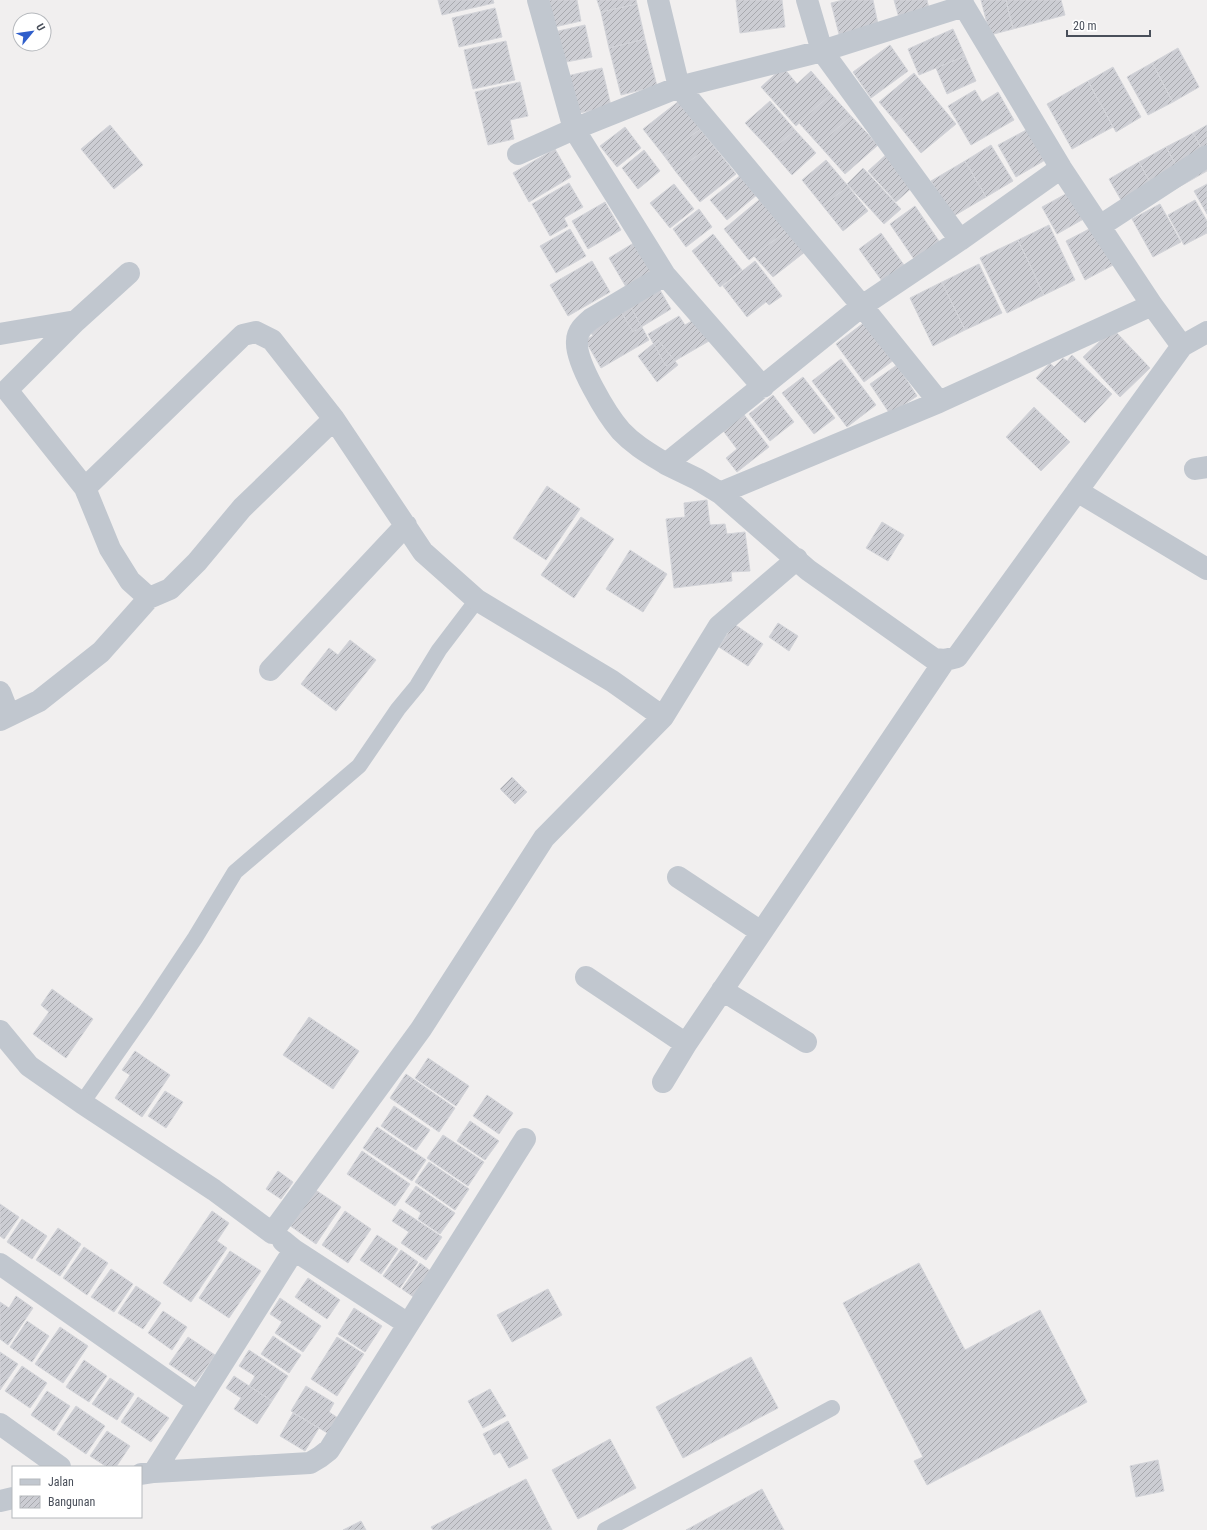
<svg xmlns="http://www.w3.org/2000/svg" width="1207" height="1530" font-family="'Roboto Condensed',sans-serif">
<style>
.building{fill:url(#building-hatch);stroke:#d3d4d9}
.lines{fill:none;stroke-linecap:round;stroke-linejoin:round}
.lane{stroke:#c1c7cf;stroke-width:16}
.street{stroke:#c1c7cf;stroke-width:22}
</style>
<defs>
<pattern id="building-hatch" width="6" height="6" patternUnits="userSpaceOnUse"><rect width="6" height="6" fill="#cccdd3"/><path d="M-1 1l2-2M0 6l6-6M5 7l2-2" fill="none" stroke="#a8a9ae"/></pattern>
</defs>
<rect width="100%" height="100%" fill="#f1efef"/>
<path class="building" d="M438,0H493L494,3L442,15Z
M543,0H577L581,21L550,28Z
M597,0H636L637,4L601,12Z
M736,0H782L785,27L740,33Z
M843,0H873L879,29L840,38L831,3Z
M894,0H927L929,9L899,18Z
M981,0H1006L1013,29L990,35Z
M1006,0H1061L1065,15L1013,29Z
M637,4L645,39L609,48L601,12Z
M495,8L502,37L459,47L452,18Z
M585,25L592,57L561,63L554,32Z
M953,29L965,56L919,75L908,49Z
M645,39L657,86L621,95L609,48Z
M506,41L515,80L473,89L464,50Z
M890,45L908,71L871,98L853,72Z
M1178,48L1199,87L1173,102L1152,63Z
M965,56L976,81L947,94L936,68Z
M1152,63L1173,102L1148,115L1127,77Z
M783,67L797,84L811,71L831,94L796,126L761,87Z
M1113,67L1141,117L1116,132L1088,81Z
M602,68L611,106L575,114L567,76Z
M914,73L931,94L897,123L879,102Z
M1088,81L1113,127L1072,149L1047,104Z
M520,82L528,116L510,120L514,139L488,145L475,92Z
M975,90L982,102L998,92L1014,120L971,145L948,106Z
M831,94L851,116L819,145L799,123Z
M931,94L956,124L921,153L897,123Z
M679,101L700,129L665,157L643,129Z
M770,101L795,130L771,151L745,123Z
M851,116L878,145L845,174L819,145Z
M110,125L143,165L114,189L81,149Z
M1207,125V159L1193,133Z
M625,127L641,148L617,167L600,146Z
M1030,128L1047,159L1016,177L998,145Z
M700,129L712,144L676,172L665,157Z
M795,130L816,153L792,175L771,151Z
M1193,133L1207,159V171L1186,183L1166,147Z
M712,144L736,174L700,202L676,172Z
M991,145L1013,181L986,197L965,161Z
M1166,147L1186,183L1159,198L1139,162Z
M555,149L571,177L529,202L513,173Z
M644,150L660,171L638,189L622,168Z
M888,153L916,184L896,202L868,171Z
M826,160L848,186L823,206L802,180Z
M965,161L986,197L952,217L931,181Z
M1139,162L1159,198L1129,214L1109,179Z
M863,168L901,209L884,224L847,184Z
M742,174L758,194L727,220L710,200Z
M569,183L583,207L564,218L568,226L550,236L532,204Z
M674,184L694,209L670,228L650,203Z
M1207,184V214L1194,191Z
M848,186L868,211L843,231L823,206Z
M1073,190L1087,217L1057,234L1042,207Z
M765,195L791,227L749,260L724,229Z
M1195,200L1207,221V233L1184,245L1168,215Z
M605,202L621,230L588,249L572,221Z
M1160,204L1181,242L1153,257L1132,219Z
M915,206L941,244L916,262L890,224Z
M699,209L712,227L686,247L673,229Z
M1049,225L1075,280L1044,295L1018,240Z
M1095,226L1115,264L1085,280L1066,241Z
M791,227L810,248L773,277L754,256Z
M570,229L586,256L556,273L540,246Z
M881,233L904,265L882,281L859,249Z
M713,234L742,270L720,287L692,251Z
M1018,240L1044,295L1007,313L980,258Z
M637,241L654,271L626,287L609,258Z
M592,261L610,292L568,316L550,285Z
M755,261L782,296L769,305L766,302L747,317L723,286Z
M979,264L1002,313L965,330L942,282Z
M942,282L965,330L933,346L910,298Z
M660,290L671,309L633,332L622,313Z
M629,304L649,340L601,368L585,340L593,336L588,328Z
M679,316L685,325L695,319L709,341L666,366L648,334Z
M866,321L894,360L864,382L836,344Z
M1113,329L1150,368L1120,397L1083,357Z
M658,340L678,365L657,382L638,356Z
M1072,355L1112,394L1085,423L1036,378L1050,363L1054,367L1063,358L1067,361Z
M841,359L876,405L847,427L812,381Z
M897,365L917,396L890,414L870,384Z
M803,377L835,418L814,434L782,393Z
M773,395L794,422L770,441L749,414Z
M1034,407L1070,442L1041,471L1006,437Z
M742,412L769,447L737,472L726,458L737,449L721,428Z
M547,486L580,509L546,560L513,538Z
M707,500L710,525L725,524L727,534L745,532L750,571L731,572L732,581L674,588L666,519L685,517L684,503Z
M581,517L614,539L574,598L541,575Z
M882,522L904,535L888,561L866,548Z
M630,550L667,574L643,612L606,589Z
M778,623L798,636L789,651L769,637Z
M734,624L763,644L748,666L719,647Z
M350,640L376,660L336,711L301,684L329,648L338,655Z
M512,777L527,792L515,804L500,789Z
M52,989L93,1019L66,1058L33,1034L49,1012L41,1005Z
M309,1017L359,1051L333,1089L283,1055Z
M135,1051L170,1075L142,1117L115,1098L130,1075L122,1070Z
M428,1058L469,1086L456,1106L415,1078Z
M406,1074L455,1108L439,1132L390,1098Z
M165,1091L183,1102L166,1128L148,1116Z
M487,1095L513,1113L499,1134L473,1116Z
M394,1106L430,1130L416,1150L381,1126Z
M470,1121L499,1141L485,1160L457,1141Z
M377,1127L426,1160L412,1181L363,1148Z
M443,1135L484,1162L468,1186L427,1158Z
M362,1151L410,1184L395,1206L347,1174Z
M429,1162L469,1189L455,1210L415,1182Z
M278,1171L293,1182L281,1199L266,1189Z
M416,1186L455,1213L440,1234L418,1219L421,1213L405,1202Z
M314,1189L341,1207L316,1244L289,1225Z
M0,1204L19,1217L4,1239L0,1236Z
M400,1209L442,1237L426,1260L401,1243L409,1232L392,1221Z
M212,1211L229,1223L217,1241L227,1248L191,1302L163,1283Z
M345,1211L371,1229L348,1263L322,1245Z
M22,1219L47,1236L32,1259L7,1242Z
M58,1228L81,1244L60,1276L36,1260Z
M377,1235L398,1249L381,1274L360,1260Z
M84,1247L108,1263L87,1295L63,1278Z
M401,1250L418,1262L400,1288L383,1276Z
M230,1251L261,1271L229,1318L199,1298Z
M420,1263L436,1275L418,1300L402,1289Z
M919,1263L965,1350L1040,1310L1087,1402L927,1485L914,1461L923,1457L843,1303Z
M111,1269L133,1284L114,1312L91,1297Z
M308,1278L340,1300L327,1319L295,1297Z
M136,1286L161,1303L143,1329L118,1313Z
M548,1289L562,1315L512,1342L497,1315Z
M16,1296L33,1308L8,1345L0,1339V1302L9,1308Z
M280,1298L321,1326L303,1352L275,1333L282,1322L270,1314Z
M354,1308L382,1326L365,1352L338,1334Z
M163,1311L187,1327L172,1350L148,1333Z
M27,1321L49,1336L32,1362L10,1347Z
M60,1327L88,1346L63,1383L35,1364Z
M273,1336L301,1355L289,1373L261,1354Z
M188,1337L215,1355L196,1382L169,1364Z
M337,1337L364,1354L337,1396L311,1379Z
M249,1350L288,1376L272,1401L249,1386L255,1376L239,1366Z
M0,1352L18,1364L0,1390Z
M751,1357L778,1408L683,1458L656,1407Z
M84,1360L107,1376L89,1402L66,1387Z
M22,1366L47,1383L30,1408L5,1391Z
M234,1376L272,1401L257,1424L234,1409L241,1398L226,1388Z
M110,1378L134,1394L117,1420L92,1404Z
M306,1386L334,1403L329,1412L338,1418L329,1434L291,1411Z
M490,1389L506,1416L483,1428L468,1401Z
M47,1391L70,1406L54,1431L31,1415Z
M138,1397L169,1418L151,1442L121,1422Z
M76,1406L105,1426L86,1454L57,1434Z
M293,1413L319,1428L305,1451L280,1436Z
M508,1421L528,1458L509,1468L500,1452L494,1455L483,1434Z
M107,1431L130,1446L116,1467H107L90,1456Z
M610,1439L636,1488L578,1519L552,1470Z
M1158,1460L1164,1491L1136,1497L1130,1466Z
M526,1479L552,1530H433L431,1527Z
M762,1489L784,1530H686Z
M361,1521L366,1530H343Z"/>
<g class="lines">
<path class="lane" d="M82,1103L147,1010L195,938L235,872L359,766L398,709L417,686L439,650L477,600
M605,1530L832,1408"/>
<path class="street" d="M538,0L574,129L665,275L763,387
M658,0L679,87L862,306L939,402
M807,0L822,51L960,240
M962,0L964,6L1061,168L1152,305L1182,346
M518,154L574,129L679,87L822,51L964,6
M1061,168L960,240L862,306L666,464L697,479L720,493L808,570L934,659L945,660L957,657L1182,346L1207,332
M1100,226L1207,156
M665,275L591,319C584,325 577,331 577,341C575,362 607,415 621,431C634,445 650,454 666,464
M0,334L76,321
M334,419L242,508L197,562L170,589L149,598L130,581L110,549L85,488L243,335L256,332L272,340L334,419L423,552L477,600L612,681L663,717
M1195,469L1207,467
M85,488L7,390L76,321L129,273
M1077,491L1207,569
M720,493L939,402L1152,305
M270,670L406,525
M0,692L9,715
M0,720L39,701L101,652L149,598
M678,877L761,932
M586,977L686,1044L945,660
M722,990L806,1042
M0,1031L29,1066L82,1103L214,1190L272,1233L421,1029L544,838L663,717L719,626L797,559
M663,1082L686,1044
M283,1241L294,1250L408,1324
M0,1264L197,1402
M0,1424L60,1467
M154,1472L294,1250
M141,1474L154,1472L310,1463L320,1457L329,1450L525,1139
M0,1501L13,1498"/>
</g>
<rect x="12" y="1466" width="130" height="52" fill="#ffffff" stroke="#b6b9bd"/>
<rect x="20" y="1479" width="20" height="6" fill="#c1c7cf" stroke="#b6b9bd"/>
<text x="48" y="1486" font-size="12" fill="#494f5a">Jalan</text>
<rect x="20" y="1496" width="20" height="12" fill="url(#building-hatch)" stroke="#b6b9bd"/>
<text x="48" y="1506" font-size="12" fill="#494f5a">Bangunan</text>
<g transform="translate(32 32) rotate(61)"><circle r="19" fill="#ffffff" stroke="#b6b9bd"/>
<path d="M0-3L7 15L0 10L-7 15Z" fill="#2f5ecb"/>
<text y="-6" font-size="11" font-weight="bold" text-anchor="middle" fill="#494f5a">U</text>
</g>
<path d="M1067 30v6h83v-6" fill="none" stroke="#494f5a" stroke-width="2"/>
<text x="1073" y="30" font-size="12" fill="#494f5a" stroke="#ffffff" stroke-width="3" paint-order="stroke">20 m</text>
</svg>
